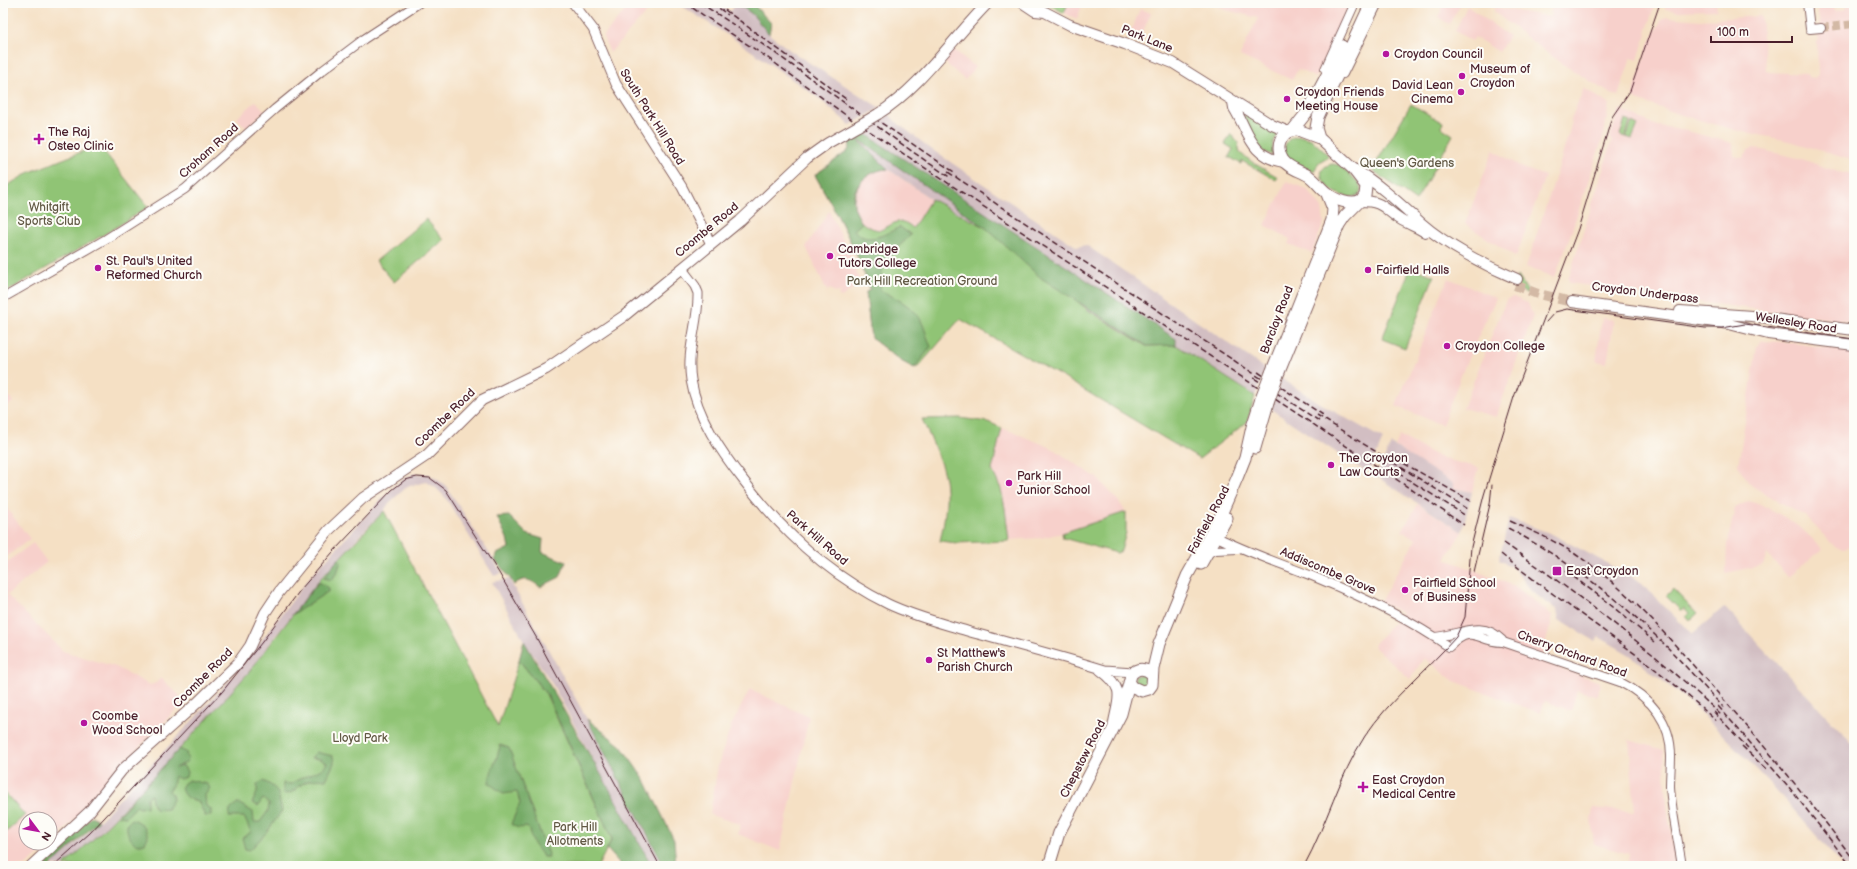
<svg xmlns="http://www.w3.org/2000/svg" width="1857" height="869" font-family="'Balsamiq Sans',sans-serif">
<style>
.built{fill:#f7d0cb;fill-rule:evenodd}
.industrial{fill:#d2bec2}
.green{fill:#90c475;stroke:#6d7250}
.forest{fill:#74aa66;stroke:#5f6448}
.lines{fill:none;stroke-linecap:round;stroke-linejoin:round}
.tertiary-tunnel{stroke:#d3b9a5;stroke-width:8;stroke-dasharray:8 4;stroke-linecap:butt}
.primary-tunnel{stroke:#d3b9a5;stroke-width:10;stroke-dasharray:10 5;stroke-linecap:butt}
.tertiary-casing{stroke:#866361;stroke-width:10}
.secondary-casing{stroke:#866361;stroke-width:11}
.primary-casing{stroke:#866361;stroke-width:12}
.trunk-casing{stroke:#866361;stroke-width:13}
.tertiary{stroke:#fff;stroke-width:8}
.secondary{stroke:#fff;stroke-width:9}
.primary{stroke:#fff;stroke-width:10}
.trunk{stroke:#fff;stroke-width:11}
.tram{stroke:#4a1f2b;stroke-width:1}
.rail{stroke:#4a1f2b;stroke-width:1.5;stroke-dasharray:6 3;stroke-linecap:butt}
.primary-bridge-casing{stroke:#866361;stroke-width:12;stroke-linecap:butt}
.trunk-bridge-casing{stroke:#866361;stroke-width:13;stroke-linecap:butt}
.primary-bridge{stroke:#fff;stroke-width:10}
.trunk-bridge{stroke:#fff;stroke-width:11}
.poi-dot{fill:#b5179e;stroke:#fdfcf7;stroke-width:1.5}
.labels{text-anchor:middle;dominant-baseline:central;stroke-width:4;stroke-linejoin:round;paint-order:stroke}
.street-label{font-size:12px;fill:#4a1f2b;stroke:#fdfcf7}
.poi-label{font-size:12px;fill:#4a1f2b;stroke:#fdfcf7;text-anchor:start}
.park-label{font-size:12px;fill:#625945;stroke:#fdfcf7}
</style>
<rect width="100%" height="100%" fill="#fdfcf7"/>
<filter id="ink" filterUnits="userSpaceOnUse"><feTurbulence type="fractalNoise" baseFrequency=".025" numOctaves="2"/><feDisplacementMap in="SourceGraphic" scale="8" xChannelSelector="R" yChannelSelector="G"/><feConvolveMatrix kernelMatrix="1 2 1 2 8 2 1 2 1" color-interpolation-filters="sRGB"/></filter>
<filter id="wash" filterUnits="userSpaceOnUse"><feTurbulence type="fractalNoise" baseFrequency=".012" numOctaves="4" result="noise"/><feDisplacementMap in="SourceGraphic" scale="16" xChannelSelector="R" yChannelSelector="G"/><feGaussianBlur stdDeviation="0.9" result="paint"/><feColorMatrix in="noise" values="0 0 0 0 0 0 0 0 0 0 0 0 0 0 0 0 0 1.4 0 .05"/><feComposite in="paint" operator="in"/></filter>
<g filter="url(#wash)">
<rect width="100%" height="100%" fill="#f5e0c4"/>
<path class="built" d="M632,3H655L610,53L603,36Z
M1068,3H1083L1077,19L1064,13Z
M1212,3H1350L1316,78L1298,69L1292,80L1240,56L1258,18L1226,10Z
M1445,3L1461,4L1449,24L1438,17Z
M1519,3H1550L1549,9Z
M1553,3H1655L1638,60L1631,58L1618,96L1611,94L1559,62L1494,12L1495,7L1550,17Z
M1667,3H1716L1717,10L1677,11L1665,9Z
M1828,3L1831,4L1836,11L1846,9L1848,3H1854V161L1793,142L1735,130L1678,114L1634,99L1633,94L1647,48L1661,21L1666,17L1700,20L1761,16L1766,70L1769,72L1808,74L1809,77L1816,78L1818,75L1817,41H1819L1818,34L1821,33L1818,12L1820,5Z
M1467,6L1509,36L1499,52L1475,37L1472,41L1455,31Z
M1140,9L1151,13L1138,43L1128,39Z
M953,49L975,67L965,80L943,61Z
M1584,88L1609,104L1604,134L1568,242L1556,274L1553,277L1526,267L1560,163L1572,122L1570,121Z
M256,101L265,111L246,128L237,118Z
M1620,109L1657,126L1675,128L1729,142L1733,144L1734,156L1743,158L1748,150L1754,148L1802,159L1838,172L1854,175V322L1676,299L1570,283L1568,280L1612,141L1609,139Z
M1493,150L1523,168L1545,176L1516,257L1465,224Z
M882,169H888L931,199L913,228L892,223L884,229L876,230L862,223L856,212L853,198L859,183L871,174Z
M1287,181L1308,190L1322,208L1324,222L1312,253L1288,244L1290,239L1265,225Z
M829,211L850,254L860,282L841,298L838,295L842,291L836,293L830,289L827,291L806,247Z
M1448,278L1496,298L1466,363L1442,425L1396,406Z
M1513,297L1528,303L1533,316L1496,417L1463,408L1506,300Z
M1602,318L1614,320L1607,363L1596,361Z
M1761,341L1787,342L1854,352V548L1849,546L1844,549L1836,548L1805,516L1752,486L1738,466L1757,346Z
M3,388L13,402L3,409Z
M960,418L988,422L1052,448L1097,478L1117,499L1126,512L1062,533L1041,538L956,543L940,541L945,516L946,495L943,469L922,419Z
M1400,436L1441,458L1479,468L1472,492L1453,488L1395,446Z
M1749,501L1766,507L1788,519L1803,530L1823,549L1788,577L1767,554L1763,565L1726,573L1727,544L1735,508Z
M3,503L30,539L3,559Z
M1418,504L1462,532L1445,559L1515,586L1552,615V621L1540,661L1600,682L1598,696L1577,690L1571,711L1545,701L1540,713L1454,681L1424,658L1410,679L1373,646L1402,613L1380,602L1416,539L1402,531Z
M33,543L47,562L7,595L63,651L116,667L150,685L156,683L161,678L179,695L180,705L156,731L118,767L93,801L41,853L25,866H3V596L7,595L3,590V565ZM26,819H50V843H26Z
M750,689L809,717L780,851L738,834L740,824L710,815L718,765L731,726Z
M1629,740L1664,750L1667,805L1676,866H1627L1629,854L1594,844L1591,820L1593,808L1635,812Z"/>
<path class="industrial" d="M677,3H718L730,12L737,3L752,14L769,34L791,51L880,108L850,125L817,97L737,41Z
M889,114L895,121L931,149L1077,247L1086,245L1266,369L1255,396L1176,345L1147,346L1088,310L1023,254L986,228L931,199L888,169L852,135Z
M1281,378L1319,403L1383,439L1370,470L1366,472L1272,410V405Z
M1391,444L1453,483V488L1472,492L1462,532L1377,477V474Z
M413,474H427L437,479L446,486L502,573L494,576L445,497L436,488L427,482L408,486L389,503L384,511L359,536L276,635L249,672L189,739L88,845L63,866H50L89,832L238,671L311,576L378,503L399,482Z
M1509,518L1552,534L1638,580L1692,634L1724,607L1854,745V866H1843L1770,783L1692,704L1630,655L1599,637L1595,641L1559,620L1557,610L1531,591L1519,574L1512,567L1499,560Z
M509,579L587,719L664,866H652L648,861L551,682L524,641L492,582Z"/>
<path class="green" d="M1047,3H1068L1064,13Z
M1411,104L1443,123L1441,127L1453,135L1416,201L1372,170Z
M1247,115L1280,132L1273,142L1272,155L1262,151L1242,117Z
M1625,120L1630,122L1625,137L1620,135Z
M1632,122L1638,125L1632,139L1626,137Z
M1231,134L1238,143L1240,153L1255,164L1278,177L1276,180L1242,161L1241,164L1231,158H1228L1233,149L1225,144Z
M1300,136L1311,139L1329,156L1319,162L1314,172L1289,159L1284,152C1285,141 1289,137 1300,136Z
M848,137L888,169C850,169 839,225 880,230C894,225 898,215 913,228L931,199L986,228L1088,310L1146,346L1176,345L1255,396L1247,422L1199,459L1066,379L960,319L918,367L914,368L901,361L871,338L866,292L870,290C857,249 836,212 815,175L848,151L850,145Z
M99,145L148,207C101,238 51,264 3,294V188L30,172Z
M1332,164L1339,165L1359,183L1361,191L1359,195C1340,205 1303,171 1332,164Z
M426,219L444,240L394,282L376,261Z
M1411,267L1434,276L1405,348L1382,339Z
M1518,276L1528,292L1527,293L1514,288Z
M960,418L988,422L1002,428L992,470L1001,489L1005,508L1009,541L956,543L940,541C945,518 950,491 942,468C937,451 929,435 922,419Z
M384,511L498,727L519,660L546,694L612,839L598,866H63L100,833L189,739L249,672L320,579Z
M1126,512V532L1121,551L1117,553L1063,538L1062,533Z
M1673,589L1697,614L1690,621L1686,616L1689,613L1684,608L1681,611L1666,596Z
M1146,673L1149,680L1146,686L1135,684V676Z
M3,791L25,815L3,835Z"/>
<path class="forest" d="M737,3H752L771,23L769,34L752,14Z
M861,131L1176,339V345L1147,346L1041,278L986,228L855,137L888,169C873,169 853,183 853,200C854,209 858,216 862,223L854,230C866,246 886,234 900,227L911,235L897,248L882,271L880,290C892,296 906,303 915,312C924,321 926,336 931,347L914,368L901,361L871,338L866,292L870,290C857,249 836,212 815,175L848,151L850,145L848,137Z
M509,516L527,534L543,539L542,552L566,562L560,577L540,587C531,580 524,576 514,585C509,575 502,569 495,560L497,554L509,548L507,538L497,517Z
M338,559L341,561L337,573L331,580L324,578Z
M319,582L329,588V591L292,615Z
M524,641L610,790L652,866H622L607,849L612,839L547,695L519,660Z
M587,719L621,746L646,782L674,840L676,866H664Z
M500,745L509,748L549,857H543C540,850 534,846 532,840C530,835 530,831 527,827L518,828L511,824L520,803L517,792L503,794L489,783C490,770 498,759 500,745Z
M179,749L186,752L188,761L175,768L183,765L187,772L186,777L180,779L174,776V782L169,791L172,794L173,800L168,807V809L156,810L153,806L151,795L147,798V807L139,808L137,806L126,817L118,816Z
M316,752L333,756L334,763L326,780C319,779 312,779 306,782C297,786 293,795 283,794V783L292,784C303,774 322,773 327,763L320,759L311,758Z
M189,780L207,784L210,788L205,795L206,806L211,809V815L205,816L198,801C188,799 184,798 181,788L184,783Z
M263,781C282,790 277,793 282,811L267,832L250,850L245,849L242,838L251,832L244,817H229L230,810L238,803L253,812L254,822H260L268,811L269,804L263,799L258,806L252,803L257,793V785Z
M92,816L99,821L50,866H37Z
M132,819C141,822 146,827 148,837L145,843L137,845C130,840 126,833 127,824Z"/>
</g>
<g filter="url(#ink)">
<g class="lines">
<path class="tertiary-tunnel" d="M1821,28L1854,24"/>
<path class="primary-tunnel" d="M1515,285L1535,293L1572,302"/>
<g class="tertiary-casing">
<path id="tertiary" d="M1807,3L1810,29L1821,28
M1325,69L1355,3
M1343,74L1378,3
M3,298L106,239L185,189L275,109L323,70L364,39L419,3
M1213,535C1246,552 1282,564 1317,578C1363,597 1408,618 1449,647C1475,622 1477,643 1503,642L1620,682C1650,697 1671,721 1671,756C1671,766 1670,776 1670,787C1672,813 1678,840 1682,866
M1208,553L1215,550L1238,549
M1434,637C1458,636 1481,618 1502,640"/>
</g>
<g class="secondary-casing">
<path id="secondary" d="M573,3L593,29L616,84L682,187L711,244
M682,269L695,286L698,293C699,322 686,350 691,380C697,417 721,452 744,481C782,531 831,576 888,604C913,616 941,623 967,631C1013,644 1060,656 1105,670L1133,672
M1100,670C1126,689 1118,697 1113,725"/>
</g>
<g class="primary-casing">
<path id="primary" d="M1023,3L1035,11L1045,12L1070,25L1125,44L1173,63L1272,125L1289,132
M1233,102L1234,108C1249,132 1250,157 1284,162
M878,114C920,88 953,38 988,3
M1354,169C1379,184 1400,204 1421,223C1446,245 1486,266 1517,279
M1361,201C1383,201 1384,209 1400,219C1408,224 1417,227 1425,232
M1572,302L1729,324L1768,334L1854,345
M1680,311L1752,316L1854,330
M31,866L89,812L122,770L197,703L238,663L250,646L265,613L279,592L329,530L363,498L426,456L482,400L546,369L624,316L740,221L807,158L828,143L858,126"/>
</g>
<g class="trunk-casing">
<path id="trunk" d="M1298,130L1319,138L1353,169L1366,186L1365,195L1361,201C1352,206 1334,200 1327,193C1320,188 1316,181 1309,176C1301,171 1288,168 1283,160C1274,148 1281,129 1298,130Z
M1292,131L1308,111L1342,46
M1319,138L1316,128L1318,117L1371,3
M1271,373L1332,220L1333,209L1327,194
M1277,377L1339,225L1345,216L1359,202
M1255,448L1268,403
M1201,564L1227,518
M1130,683L1133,687L1142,691L1149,689L1152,685L1153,669L1159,644L1187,576L1220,517L1237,478L1245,458L1252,427L1261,399
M1049,866L1059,833L1121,714L1131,675C1137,667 1145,668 1152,674"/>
</g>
<use href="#tertiary" class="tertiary"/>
<use href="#secondary" class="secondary"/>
<use href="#primary" class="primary"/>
<use href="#trunk" class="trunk"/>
<path class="tram" d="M1546,322L1555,312L1567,309L1705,328H1722L1745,324L1854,339
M1474,572L1490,504L1492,485
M53,866L90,833L222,692L262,642L301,589L333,552L392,490L405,480L417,477L430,478L446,490L499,573L536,637L660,866
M1304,866C1327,824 1339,776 1365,736C1390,699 1427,670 1456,637L1465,617L1471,547L1484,495L1514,397L1578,229L1612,117L1630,91L1660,3"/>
<path class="rail" d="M685,3L768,58L851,119L1387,473L1464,525
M700,3C786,57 866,121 951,178
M712,3L728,15
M725,10L846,99
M874,118L954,172
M948,172L1262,379
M1258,372L1323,415
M1254,378L1319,421
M1317,415L1468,509
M1396,459L1471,501
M1398,473L1466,516
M1510,521C1532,531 1554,540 1575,554C1630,590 1672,642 1716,691C1764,745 1811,802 1854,860
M1508,528C1562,557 1611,593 1655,635C1679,658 1701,684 1724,708
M1504,543C1580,596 1654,651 1721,715
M1501,554C1571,611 1651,659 1716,721
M1566,571L1607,602L1655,642
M1718,706L1788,786L1851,866
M1714,712L1748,748
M1742,746L1766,769"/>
<g class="primary-bridge-casing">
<path id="primary-bridge" d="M858,126L878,114"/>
</g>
<g class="trunk-bridge-casing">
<path id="trunk-bridge" d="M1261,399L1271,373
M1268,403L1277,377"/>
</g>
<use href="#primary-bridge" class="primary-bridge"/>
<use href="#trunk-bridge" class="trunk-bridge"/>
</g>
</g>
<g class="poi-dot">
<circle cx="1386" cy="54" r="4"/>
<circle cx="1462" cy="76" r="4"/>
<circle cx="1461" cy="92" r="4"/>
<circle cx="1287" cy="99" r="4"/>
<path d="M37 133h4v4h4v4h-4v4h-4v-4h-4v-4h4z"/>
<circle cx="830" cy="256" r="4"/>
<circle cx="98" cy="268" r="4"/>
<circle cx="1368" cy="270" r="4"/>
<circle cx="1447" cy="346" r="4"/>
<circle cx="1331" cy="465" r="4"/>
<circle cx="1009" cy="483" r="4"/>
<rect x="1552" y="566" width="10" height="10" rx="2"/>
<circle cx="1405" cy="590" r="4"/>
<circle cx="929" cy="660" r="4"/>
<circle cx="84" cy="723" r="4"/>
<path d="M1361 781h4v4h4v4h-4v4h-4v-4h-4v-4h4z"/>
</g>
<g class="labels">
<g class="street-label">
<text transform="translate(1147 39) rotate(22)">Park Lane</text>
<text transform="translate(652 117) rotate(58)">South Park Hill Road</text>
<text transform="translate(209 151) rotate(-42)">Croham Road</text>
<text transform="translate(707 230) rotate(-40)">Coombe Road</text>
<text transform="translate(1645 293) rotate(7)">Croydon Underpass</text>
<text transform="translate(1277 320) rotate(-69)">Barclay Road</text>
<text transform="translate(1796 323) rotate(9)">Wellesley Road</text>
<text transform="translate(445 418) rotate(-44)">Coombe Road</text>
<text transform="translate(1209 520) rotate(-62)">Fairfield Road</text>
<text transform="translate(817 538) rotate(41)">Park Hill Road</text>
<text transform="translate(1328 571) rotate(23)">Addiscombe Grove</text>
<text transform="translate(1572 654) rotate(20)">Cherry Orchard Road</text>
<text transform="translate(203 678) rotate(-45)">Coombe Road</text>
<text transform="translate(1083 759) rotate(-63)">Chepstow Road</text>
</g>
<g class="poi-label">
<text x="1394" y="54">Croydon Council</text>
<text x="1470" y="69">Museum of<tspan x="1470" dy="14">Croydon</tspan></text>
<text x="1453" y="85" text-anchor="end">David Lean<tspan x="1453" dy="14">Cinema</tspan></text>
<text x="1295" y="92">Croydon Friends<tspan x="1295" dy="14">Meeting House</tspan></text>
<text x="48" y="132">The Raj<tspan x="48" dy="14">Osteo Clinic</tspan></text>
<text x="838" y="249">Cambridge<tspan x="838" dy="14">Tutors College</tspan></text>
<text x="106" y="261">St. Paul's United<tspan x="106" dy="14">Reformed Church</tspan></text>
<text x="1376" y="270">Fairfield Halls</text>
<text x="1455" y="346">Croydon College</text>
<text x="1339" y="458">The Croydon<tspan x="1339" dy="14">Law Courts</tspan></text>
<text x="1017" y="476">Park Hill<tspan x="1017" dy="14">Junior School</tspan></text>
<text x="1566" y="571">East Croydon</text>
<text x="1413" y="583">Fairfield School<tspan x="1413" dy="14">of Business</tspan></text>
<text x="937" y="653">St Matthew's<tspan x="937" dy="14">Parish Church</tspan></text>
<text x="92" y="716">Coombe<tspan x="92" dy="14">Wood School</tspan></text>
<text x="1372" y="780">East Croydon<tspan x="1372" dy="14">Medical Centre</tspan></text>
</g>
<g class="park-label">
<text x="1407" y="163">Queen's Gardens</text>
<text x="49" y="207">Whitgift<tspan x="49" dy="14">Sports Club</tspan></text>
<text x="922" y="281">Park Hill Recreation Ground</text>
<text x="360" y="738">Lloyd Park</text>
<text x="575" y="827">Park Hill<tspan x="575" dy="14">Allotments</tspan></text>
</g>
</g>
<rect width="1857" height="869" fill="none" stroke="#fdfcf7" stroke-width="16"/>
<g transform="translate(38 831) rotate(122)"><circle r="19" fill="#fdfcf7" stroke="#b5a4a5"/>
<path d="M0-3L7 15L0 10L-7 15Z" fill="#b5179e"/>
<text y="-6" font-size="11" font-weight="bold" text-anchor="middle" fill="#4a1f2b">N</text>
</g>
<path d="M1711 36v6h81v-6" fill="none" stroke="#4a1f2b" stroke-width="2"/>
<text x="1717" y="36" font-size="12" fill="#4a1f2b" stroke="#fdfcf7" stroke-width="3" paint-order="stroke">100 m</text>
</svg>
